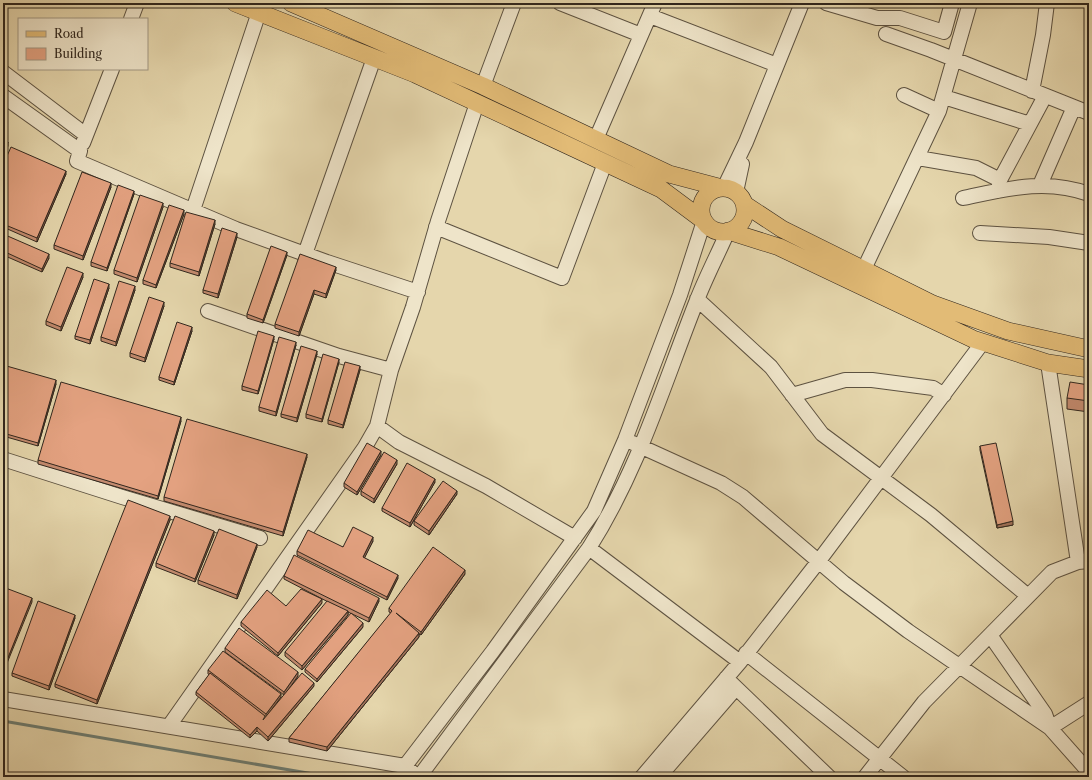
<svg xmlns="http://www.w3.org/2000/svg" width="1092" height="780" font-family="'Libre Caslon Text',serif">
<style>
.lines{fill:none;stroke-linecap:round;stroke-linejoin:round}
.stream{stroke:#6d7e74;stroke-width:3}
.minor-casing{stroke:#5d5241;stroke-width:16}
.major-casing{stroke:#30261d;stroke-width:18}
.minor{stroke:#eee4c9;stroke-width:14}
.major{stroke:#e2bb76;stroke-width:17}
.wall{fill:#c48b6f;stroke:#30261d}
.shaded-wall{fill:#a0715a;stroke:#30261d}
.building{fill:#e4a281;stroke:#30261d}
</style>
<rect width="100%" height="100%" fill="#e5d6ac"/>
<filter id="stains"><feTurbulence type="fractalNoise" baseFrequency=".005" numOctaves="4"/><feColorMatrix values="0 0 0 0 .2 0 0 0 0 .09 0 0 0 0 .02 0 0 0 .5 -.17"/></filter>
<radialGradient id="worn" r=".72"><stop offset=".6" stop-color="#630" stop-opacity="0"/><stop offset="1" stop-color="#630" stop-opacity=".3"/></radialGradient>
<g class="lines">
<path class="stream" d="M3,721L331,777"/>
<g class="minor-casing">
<path id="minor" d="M560,3L641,35
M826,3L877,18H900L944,32L952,3
M650,16L777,65
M131,19L137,3
M886,34L931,50L1089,113
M3,72L86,135
M483,86L514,3
M1032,91L1043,35L1047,3
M904,95L939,111
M3,96L80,151L77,161L236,229L327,262L418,292
M944,97L1030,124
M596,139L655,3
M83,143L112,69
M918,158L976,168L1000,180
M1040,185L1074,107
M724,188L746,142L802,3
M998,191L1000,180L1045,96
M736,192L742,164
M963,198C1006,189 1046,178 1089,194
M193,210L259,12
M436,227L562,278L605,163
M980,233L1049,237L1089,243
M305,254L374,58
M864,269L939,111L970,3
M697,299L771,367L822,434L931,515L1028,596
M208,311L339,356L391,370
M1048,363L1078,562
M792,395L845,380H872L933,388L944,395
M377,426L399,442L486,486L575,538
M633,443L721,483L743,497L844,583L908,631L1050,728L1089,772
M3,459L122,497L260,538
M589,548L740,662
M990,635L1045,714L1050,728L1089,703
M746,653L903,777
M726,678L829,777
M3,699L405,766L412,772
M169,726L365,447L377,426L391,370L413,307L438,221L477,103
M405,766L493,651L594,511L625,440L680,295L704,221
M419,777L589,548C639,469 663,386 697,300C706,277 718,254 728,231
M642,777L740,662L818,562L983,342
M659,777L736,688
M865,777L924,702L1052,572L1078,562L1089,561"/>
</g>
<g class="major-casing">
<path id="major" d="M235,3L415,74L661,189L704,221
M291,3L483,86L669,174L722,188
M701 210a22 22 0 1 1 44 0a22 22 0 1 1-44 0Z
M744,204L782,229L933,304L1008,331L1089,349
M728,231L779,247L973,339L1048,363L1089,369"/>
</g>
<use href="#minor" class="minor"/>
<use href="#major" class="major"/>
</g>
<path class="wall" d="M3,165L66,174L37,242L3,227Z
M111,187L83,260L54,249V245Z
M134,194L107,271L91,266V262Z
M163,207L137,282L114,274V270Z
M184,214L156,288L143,284V280Z
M215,224L199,276L170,267V263Z
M3,234L49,258L42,272L3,255Z
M237,237L218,298L203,293V290Z
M287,255L263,323L247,318V314Z
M336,270L326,298L314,294L299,336L275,328V324Z
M83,277L61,331L46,325V321Z
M109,288L90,344L75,339V336Z
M135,290L116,346L101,341V337Z
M164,306L145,362L130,357V353Z
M192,331L174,385L159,380V377Z
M274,339L258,394L242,390V386Z
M296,345L276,416L259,411V407Z
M317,354L297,422L281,417V414Z
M339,362L322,422L306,418V414Z
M3,365L56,384L38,446L3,436Z
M360,370L343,428L328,424V420Z
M1089,385V412L1067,409V398Z
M181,421L158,499L38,464V460Z
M980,446L1013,525L997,528L980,450Z
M381,455L357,495L344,487V483Z
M307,457L283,536L164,501V497Z
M397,464L374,503L361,495V491Z
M435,482L410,527L382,511V508Z
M457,494L429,535L414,525V521Z
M170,520L97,704L55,687V684Z
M214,535L195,582L156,567V563Z
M373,541L364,558L398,578L387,600L297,555V551L343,547Z
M257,547L237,599L198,584V580Z
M465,574L421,635L419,634V637L327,751L289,742V738L391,613L389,612V608Z
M284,576L379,601L369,622L348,612V615L302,670L285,656V652L334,605L284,579Z
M322,603L278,656L241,626V622L286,606Z
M75,618L49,690L12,676V673Z
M363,627L317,682L305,672V669Z
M225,648L298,676L285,694L314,686L268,741L257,731L250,738L196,695V692L209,675L208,674V670L281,697L271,711L284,695L225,652Z"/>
<path class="shaded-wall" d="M8,142V146L3,157V153Z
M66,171V174L37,242V238Z
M111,183V187L83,260V256Z
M134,191V194L107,271V268Z
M163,203V207L137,282V278Z
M184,210V214L156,288V285Z
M215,220V224L199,276V272Z
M237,233V237L218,298V294Z
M287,252V255L263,323V320Z
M49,254V258L42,272V269Z
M336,267V270L326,298V294Z
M83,273V277L61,331V327Z
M109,284V288L90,344V340Z
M135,286V290L116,346V342Z
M314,290V294L299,336V332Z
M164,302V306L145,362V358Z
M192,327V331L174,385V382Z
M274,336V339L258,394V391Z
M296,342V345L276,416V412Z
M317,351V354L297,422V418Z
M339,359V362L322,422V419Z
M360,366V370L343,428V425Z
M56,380V384L38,446V443Z
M181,417V421L158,499V496Z
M381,451V455L357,495V492Z
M307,454V457L283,536V532Z
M397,460V464L374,503V499Z
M435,479V482L410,527V523Z
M457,491V494L429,535V531Z
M170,516V520L97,704V700Z
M1013,521V525L997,528V525Z
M214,531V535L195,582V579Z
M373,537V541L363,561V557Z
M257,544V547L237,599V595Z
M465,570V574L421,635V632Z
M398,575V578L387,600V597Z
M32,598V602L3,673V670Z
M379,598V601L369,622V618Z
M322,599V603L278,656V653Z
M348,611V615L302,670V666Z
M75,615V618L49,690V686Z
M363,623V627L317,682V679Z
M419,633V637L327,751V747Z
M298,672V676L284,696V692Z
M314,683V686L268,741V737Z
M281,694V697L266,717V714Z
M257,727V731L250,738V735Z"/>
<path class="building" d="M3,140L8,142L3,153Z
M11,147L66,171L37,238L3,224V165Z
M82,172L111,183L83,256L54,245Z
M118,185L134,191L107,268L91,262Z
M140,195L163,203L137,278L114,270Z
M169,205L184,210L156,285L143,280Z
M186,212L215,220L199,272L170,263Z
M222,228L237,233L218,294L203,290Z
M3,234L49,254L42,269L3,251Z
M271,246L287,252L263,320L247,314Z
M300,254L336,267L326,294L314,290L299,332L275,324Z
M67,267L83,273L61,327L46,321Z
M94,279L109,284L90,340L75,336Z
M119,281L135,286L116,342L101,337Z
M149,297L164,302L145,358L130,353Z
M177,322L192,327L174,382L159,377Z
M258,331L274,336L258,391L242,386Z
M279,337L296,342L276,412L259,407Z
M301,346L317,351L297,418L281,414Z
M323,354L339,359L322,419L306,414Z
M345,362L360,366L343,425L328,420Z
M3,365L56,380L38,443L3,433Z
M61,382L181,417L158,496L38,460Z
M1070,382L1089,385V401L1067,398Z
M187,419L307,454L283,532L164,497Z
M367,443L381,451L357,492L344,483Z
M996,443L1013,521L997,525L980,446Z
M384,452L397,460L374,499L361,491Z
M407,463L435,479L410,523L382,508Z
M443,481L457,491L429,531L414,521Z
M128,500L170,516L97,700L55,684Z
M175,516L214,531L195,579L156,563Z
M353,527L373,537L363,557L398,575L387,597L297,551L308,530L343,547Z
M219,529L257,544L237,595L198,580Z
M433,547L465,570L421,632L396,613L419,633L327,747L289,738L392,611L389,608Z
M294,555L379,598L369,618L284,576Z
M3,587L32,598L3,670Z
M301,589L322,599L278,653L241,622L267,590L286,606Z
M38,601L75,615L49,686L12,673Z
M327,601L348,611L302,666L285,652Z
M351,613L363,623L317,679L305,669Z
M239,628L298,672L284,692L225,648Z
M223,651L281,694L266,714L208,670Z
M210,673L265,716L263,720L302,673L314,683L268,737L257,727L250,735L196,692Z"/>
<rect width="1092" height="780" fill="none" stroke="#e5d6ac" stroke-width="16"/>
<rect x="4" y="4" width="1084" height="772" fill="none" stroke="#30261d" stroke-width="2"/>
<rect x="8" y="8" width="1076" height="764" fill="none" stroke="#30261d"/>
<rect x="18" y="18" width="130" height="52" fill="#eee4c9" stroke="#a29884"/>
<rect x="26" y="31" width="20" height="6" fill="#e2bb76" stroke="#a29884"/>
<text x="54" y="38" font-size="12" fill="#30261d">Road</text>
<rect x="26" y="48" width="20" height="12" fill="#e4a281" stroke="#a29884"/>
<text x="54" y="58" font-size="12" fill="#30261d">Building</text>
<rect width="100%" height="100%" filter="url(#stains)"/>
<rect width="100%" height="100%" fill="url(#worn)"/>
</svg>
